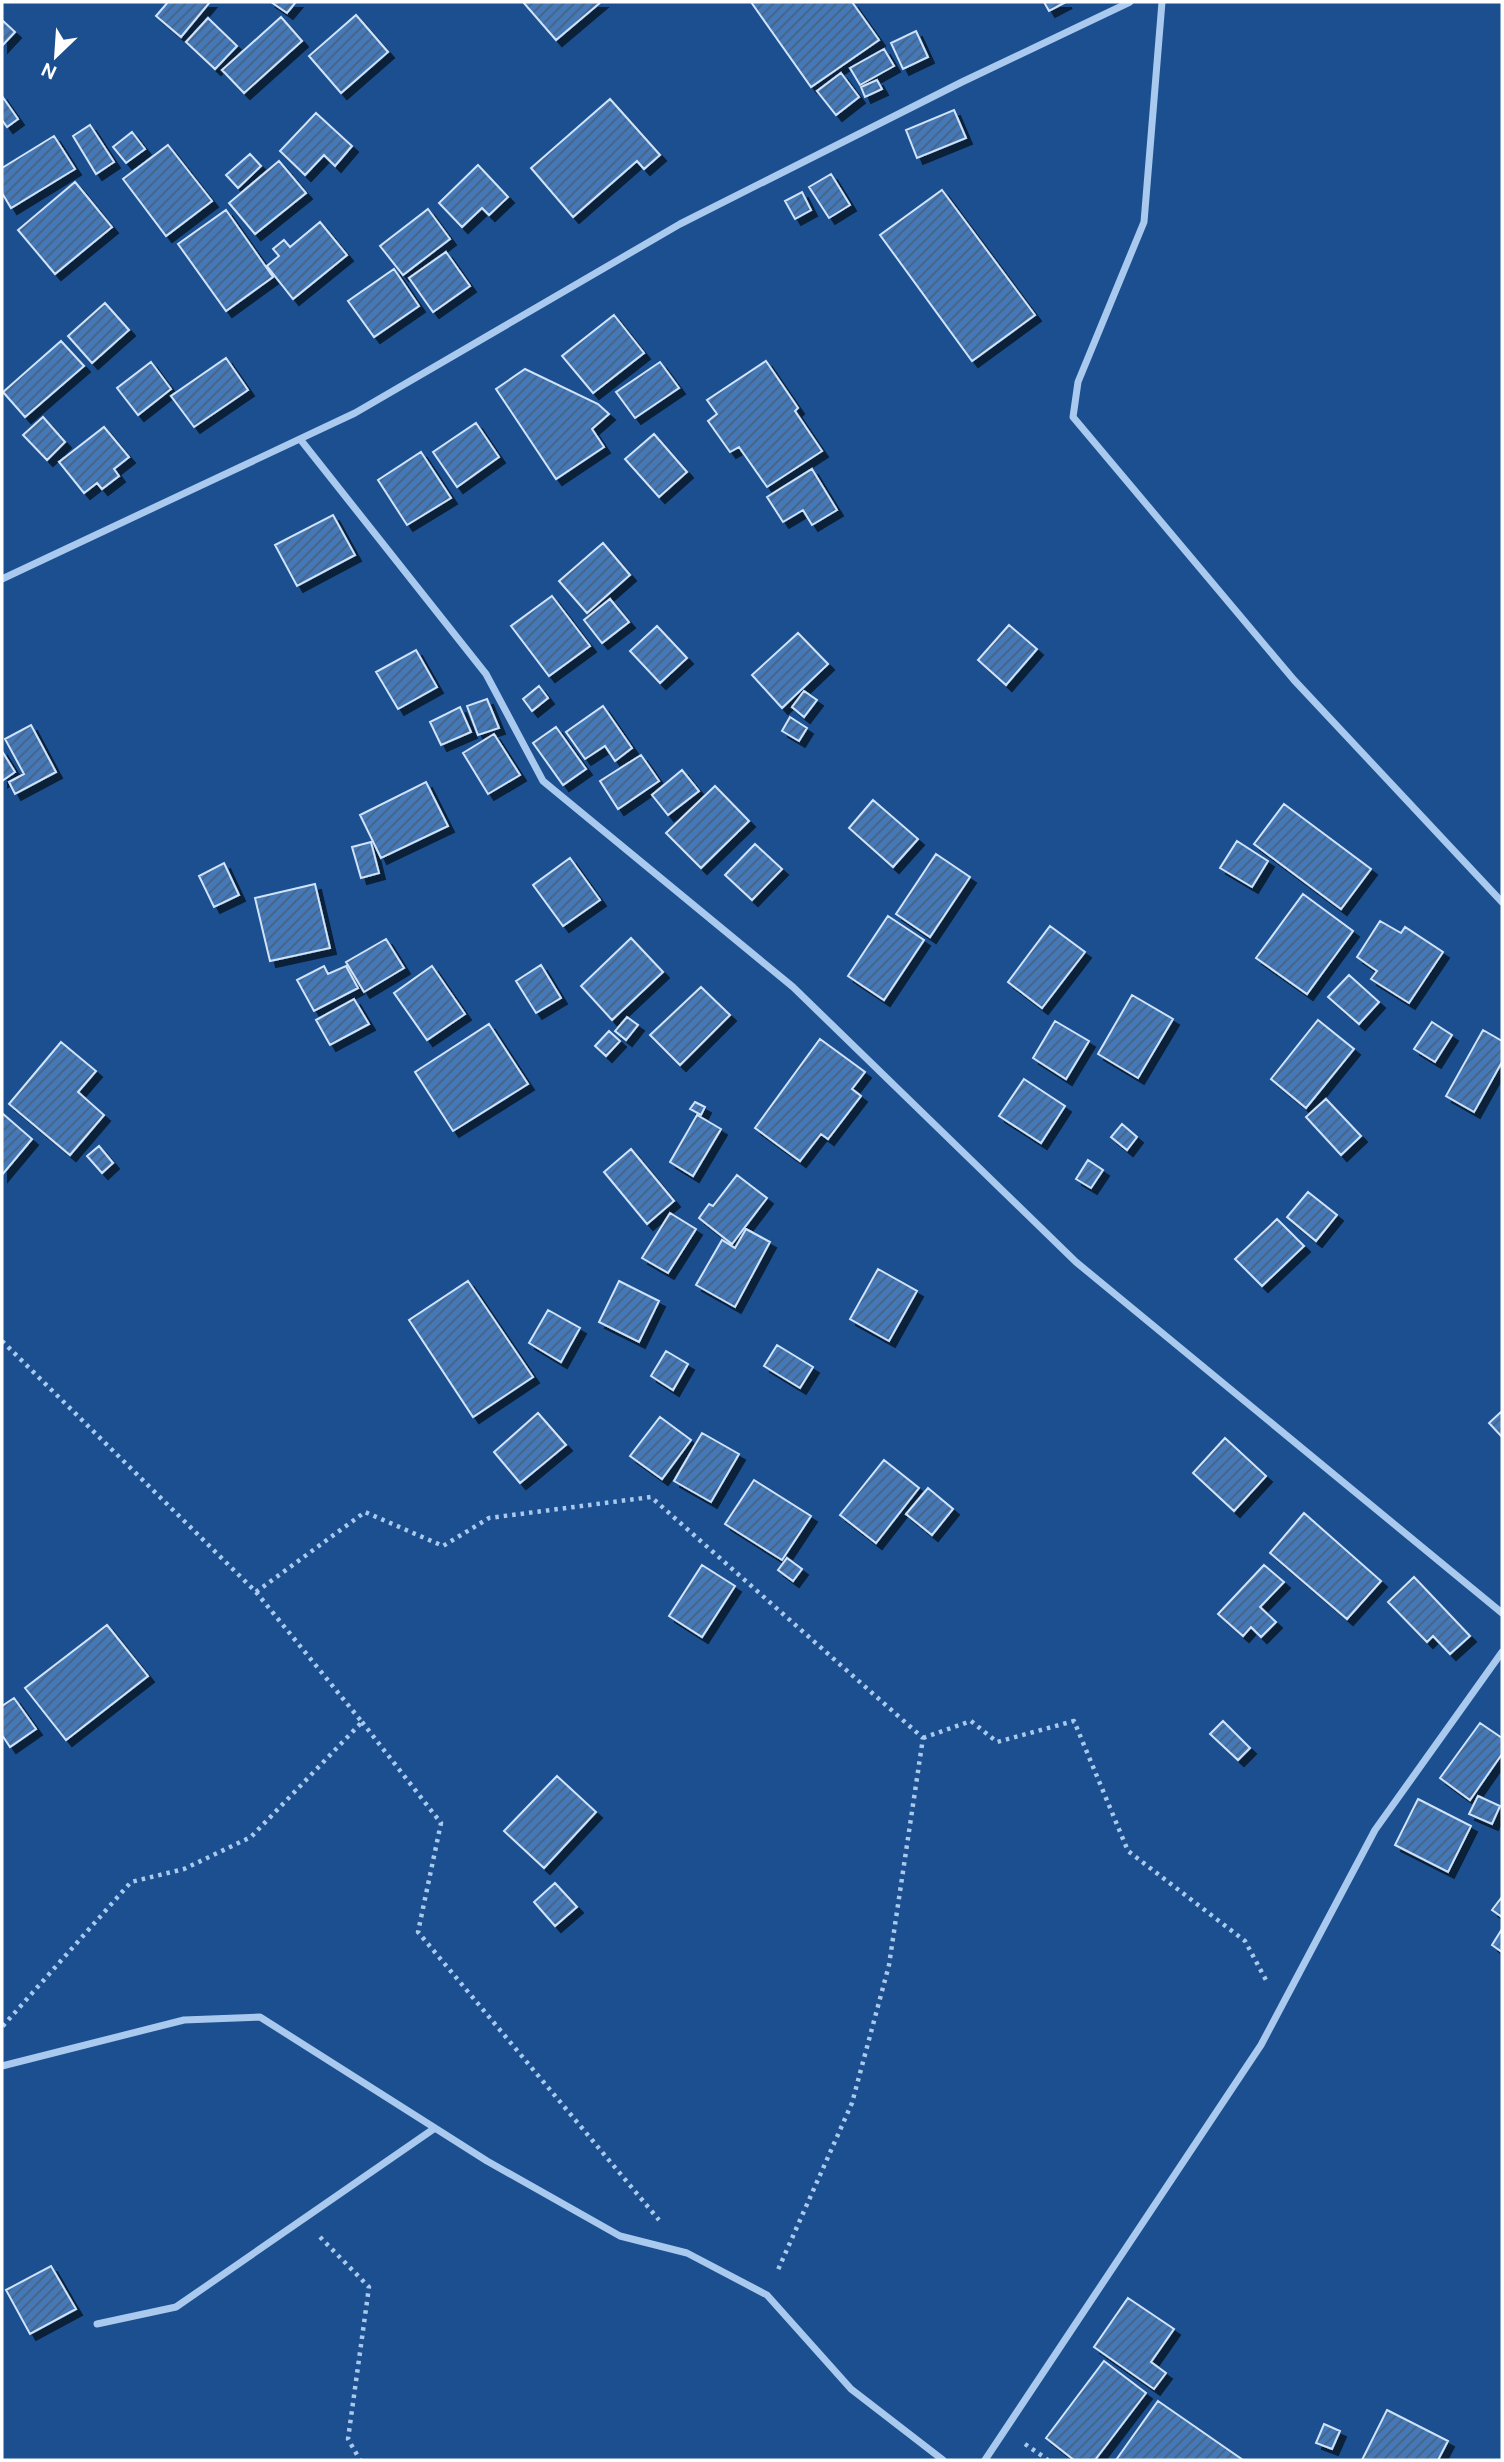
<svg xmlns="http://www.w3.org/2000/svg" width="1504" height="2462" font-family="'DM Sans',sans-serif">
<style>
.building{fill:url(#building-hatch);stroke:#cfe3fa;stroke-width:2;filter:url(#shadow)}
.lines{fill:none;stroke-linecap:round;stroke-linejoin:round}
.path{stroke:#a9c9ee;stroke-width:4.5;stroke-dasharray:3.5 5;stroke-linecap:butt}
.minor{stroke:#a9c9ee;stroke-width:7}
</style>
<defs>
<pattern id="building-hatch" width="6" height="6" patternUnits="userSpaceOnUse" patternTransform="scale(1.75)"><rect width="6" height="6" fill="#4478b7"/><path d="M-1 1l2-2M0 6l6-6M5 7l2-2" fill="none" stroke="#486282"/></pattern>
<filter id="shadow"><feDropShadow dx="6" dy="6" stdDeviation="0" flood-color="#0009"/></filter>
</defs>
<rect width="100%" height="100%" fill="#1b4f8f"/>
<path class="building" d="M168,2H210L181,37L156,16Z
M271,2H296L287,13Z
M523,2H601L556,40Z
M751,2H852L879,40L811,87Z
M1044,2H1066L1049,11Z
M356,15L388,52L341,93L309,56Z
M281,17L302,41L244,93L222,70Z
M208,18L237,46L215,69L186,42Z
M2,20L15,32L2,46Z
M916,31L928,57L903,69L891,43Z
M884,49L894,66L860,85L850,68Z
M841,73L859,97L836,115L817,91Z
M877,80L882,89L865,97L861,87Z
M2,96L18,119L7,127L2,120Z
M610,99L660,155L644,169L637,161L573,217L531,168Z
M954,110L966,138L917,158L906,130Z
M316,113L352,146L335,166L324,155L305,175L280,151Z
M90,125L114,162L96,174L73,136Z
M132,132L145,149L126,163L113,147Z
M54,136L75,169L11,208L2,193V168Z
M168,145L212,201L166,236L123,179Z
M250,154L261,166L238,188L226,175Z
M279,161L306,193L255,234L229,203Z
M478,165L508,197L489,215L482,208L462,227L439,203Z
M831,174L850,205L829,218L809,187Z
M75,182L112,227L55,274L18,230Z
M942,190L1035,315L972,361L880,235Z
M802,192L811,210L795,219L785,201Z
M428,209L450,239L403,275L380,246Z
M226,210L273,277L226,311L178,244Z
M320,222L347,255L293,299L267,266L279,256L273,249L284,240L290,247Z
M446,252L470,286L433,312L409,278Z
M394,269L419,306L374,337L348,301Z
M105,303L129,330L92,363L68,336Z
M614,315L644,353L593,393L562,356Z
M61,341L84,366L25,417L3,392Z
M226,358L248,390L194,427L171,396Z
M766,361L798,408L795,411L822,451L767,487L739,447L730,452L708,421L717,414L707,400Z
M151,362L171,389L138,415L117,388Z
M660,362L679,388L635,418L616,392Z
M525,369L598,404L609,414L592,429L604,447L556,479L496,389Z
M43,417L65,442L47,460L23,435Z
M476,423L499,457L457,487L433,452Z
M104,427L129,457L114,469L119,476L102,489L97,483L84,493L59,462Z
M654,434L687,472L659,497L625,459Z
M421,452L451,498L407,525L378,480Z
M812,469L837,510L812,525L803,510L783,522L767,497Z
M333,515L355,555L297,586L275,545Z
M603,543L630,575L587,613L559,581Z
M552,596L590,646L549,676L511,626Z
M610,599L629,622L602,643L584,620Z
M1009,625L1037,649L1006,685L978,660Z
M657,626L687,658L660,683L630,651Z
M798,633L828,664L782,708L752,675Z
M416,650L437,687L398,709L376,672Z
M539,686L548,698L532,711L523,699Z
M804,691L817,700L804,717L792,707Z
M487,699L499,728L478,735L467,706Z
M603,706L632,748L615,761L605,746L585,759L566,732Z
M460,707L471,732L441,745L430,722Z
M790,717L807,728L799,741L782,731Z
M31,725L56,772L15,794L9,782L24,774L5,739Z
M556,727L586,769L563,785L533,743Z
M494,734L520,775L488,794L463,753Z
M2,751L15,772L2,781Z
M641,755L659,781L618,809L600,781Z
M682,770L699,791L668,815L652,795Z
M426,782L448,826L381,858L360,815Z
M715,786L749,821L701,868L666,833Z
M873,800L918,839L893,867L849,828Z
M1284,804L1371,869L1341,909L1254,844Z
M1237,841L1268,861L1252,887L1220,868Z
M371,842L379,873L361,878L352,847Z
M755,844L782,869L752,900L725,875Z
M936,854L970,877L930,937L896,914Z
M570,858L600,900L563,926L533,885Z
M224,863L239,895L214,907L199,876Z
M315,884L330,948L270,961L255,898Z
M1303,894L1353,931L1307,994L1256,958Z
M888,916L924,940L884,1000L848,976Z
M1380,921L1401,933L1405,927L1443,952L1409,1003L1371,979L1377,971L1357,957Z
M1050,926L1085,952L1042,1008L1008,982Z
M631,938L663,972L612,1020L581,986Z
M386,939L404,968L364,992L346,962Z
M541,965L561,998L536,1013L516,981Z
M324,966L328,974L346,966L358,988L314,1011L297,980Z
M432,966L465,1014L427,1040L394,993Z
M1349,975L1379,1002L1359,1024L1328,997Z
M701,987L730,1015L680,1065L650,1035Z
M1132,995L1173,1019L1138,1078L1098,1054Z
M354,999L369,1024L330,1045L316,1020Z
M627,1017L638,1025L626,1040L615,1031Z
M1318,1020L1354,1049L1306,1108L1271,1079Z
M1055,1021L1089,1041L1066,1079L1033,1058Z
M1432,1022L1452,1035L1435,1062L1414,1049Z
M489,1024L528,1084L453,1131L415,1072Z
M1483,1030L1502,1041V1062L1474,1112L1446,1096Z
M609,1031L620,1041L606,1056L595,1046Z
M820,1039L865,1072L852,1089L861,1096L828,1139L821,1134L800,1161L755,1128Z
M61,1042L96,1071L78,1092L104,1115L70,1155L9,1104Z
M1024,1079L1065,1106L1041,1143L999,1116Z
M1326,1099L1361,1136L1341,1155L1306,1117Z
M695,1102L705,1107L701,1115L690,1109Z
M2,1113L32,1139L2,1175Z
M697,1115L721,1129L693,1176L670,1162Z
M1122,1124L1137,1137L1127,1150L1111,1137Z
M99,1146L113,1163L102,1173L87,1156Z
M631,1149L674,1201L647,1224L604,1172Z
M1088,1160L1103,1170L1091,1188L1076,1179Z
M737,1175L767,1198L732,1244L699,1218L709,1204L713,1206Z
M1308,1192L1337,1215L1316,1241L1287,1217Z
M670,1213L696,1229L668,1273L642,1258Z
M1277,1219L1304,1246L1262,1286L1235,1259Z
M746,1229L770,1242L735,1307L696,1285L722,1240L735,1248Z
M878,1269L917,1291L889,1341L850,1319Z
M468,1281L533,1377L473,1417L409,1320Z
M619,1281L659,1301L639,1342L599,1322Z
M548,1310L580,1328L561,1362L529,1343Z
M777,1345L813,1367L800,1388L764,1366Z
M666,1351L688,1364L673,1390L651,1376Z
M1502,1411V1437L1489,1423Z
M538,1413L566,1445L520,1483L494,1452Z
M660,1417L691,1440L662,1479L630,1456Z
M702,1433L739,1454L711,1502L674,1481Z
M1225,1438L1266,1476L1234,1511L1193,1473Z
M884,1460L919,1488L876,1543L840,1515Z
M754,1480L811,1516L782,1560L725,1524Z
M928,1488L953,1509L932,1535L906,1514Z
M1304,1513L1381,1581L1347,1619L1270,1553Z
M787,1558L802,1569L793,1581L778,1570Z
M702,1565L735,1586L702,1637L669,1616Z
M1264,1565L1284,1582L1260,1607L1276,1622L1261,1637L1251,1627L1243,1636L1218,1614Z
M1414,1577L1470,1636L1450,1654L1433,1636L1427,1642L1388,1602Z
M107,1625L148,1676L66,1740L25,1688Z
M14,1698L36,1729L10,1747L2,1735V1706Z
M1223,1721L1250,1748L1238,1760L1210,1734Z
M1480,1723L1502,1738V1754L1470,1800L1440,1778Z
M557,1776L596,1812L544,1868L504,1831Z
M1478,1796L1500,1806L1492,1824L1469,1814Z
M1418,1799L1471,1826L1448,1872L1395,1845Z
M555,1883L577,1907L555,1926L534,1902Z
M1502,1897V1917L1492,1910Z
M1502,1929V1952L1492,1945Z
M51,2266L76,2309L30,2334L6,2290Z
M1128,2298L1174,2329L1151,2362L1166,2373L1154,2389L1094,2347Z
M1104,2361L1146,2393L1095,2460H1074L1046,2438Z
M1158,2401L1243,2460H1116Z
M1387,2410L1448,2441L1438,2460H1362Z
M1324,2424L1340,2431L1332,2449L1316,2443Z"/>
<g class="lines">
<path class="path" d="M2,1341L256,1592L362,1722L251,1837L184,1869L131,1882L2,2027
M256,1592L365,1512L443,1546L489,1518L651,1497L923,1738L889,1965L852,2103L777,2272
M362,1722L441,1823L418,1932L659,2220
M923,1738L971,1721L997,1742L1074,1721L1128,1851L1245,1941L1267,1982
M320,2237L369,2287L348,2439L360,2460
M1025,2444L1048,2460"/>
<path class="minor" d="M1162,2L1144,222L1078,382L1073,417L1294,680L1502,902
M300,439L486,674L543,781L793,987L1076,1262L1502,1613
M2,579L355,413L680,224L962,82L1130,2
M2,2066L184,2020L260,2017L487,2161L620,2236L687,2253L767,2295L851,2389L943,2460
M97,2324L176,2307L435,2128
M985,2460L1261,2045L1375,1830L1502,1652"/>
</g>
<rect width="1504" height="2462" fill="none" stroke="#ffffff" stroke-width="7"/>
<g transform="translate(56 56) rotate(205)" stroke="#1b4f8f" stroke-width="5" paint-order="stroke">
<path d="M0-5L12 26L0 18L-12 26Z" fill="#ffffff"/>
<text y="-10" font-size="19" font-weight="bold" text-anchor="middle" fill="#ffffff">N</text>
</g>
</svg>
